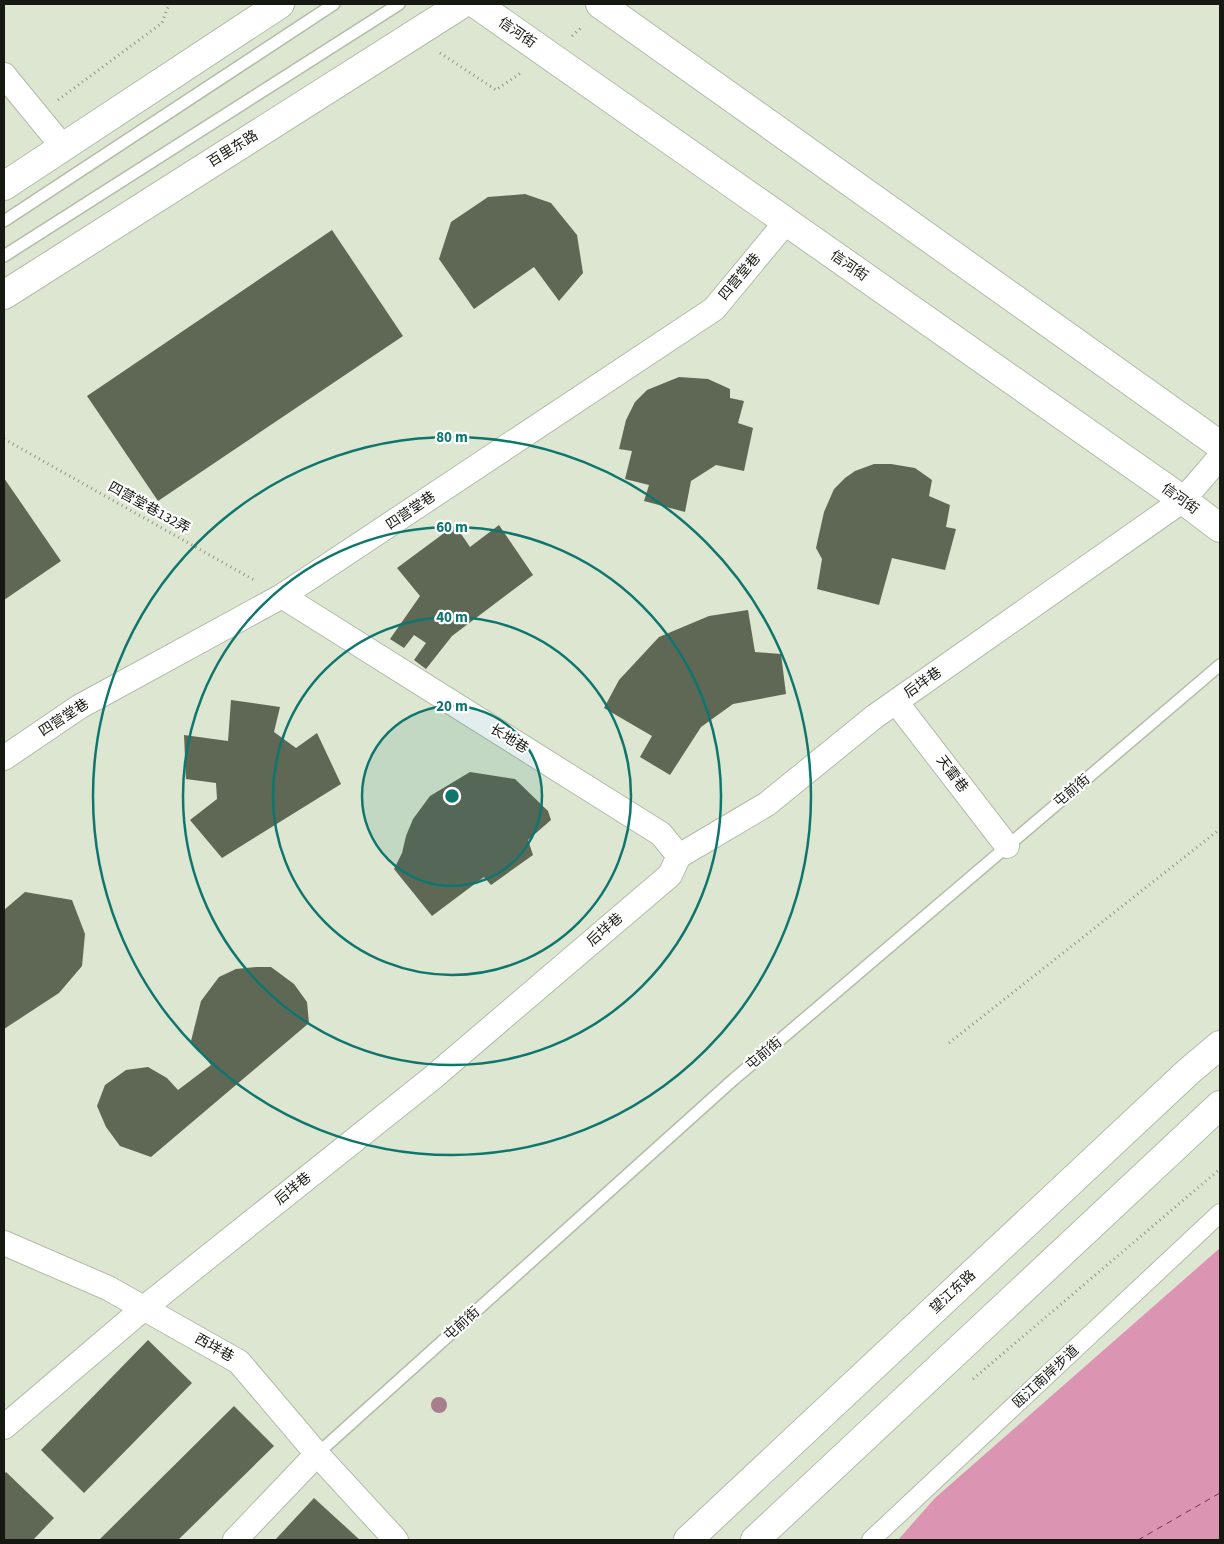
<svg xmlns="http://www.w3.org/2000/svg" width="1224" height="1544" font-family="'Source Sans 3','Noto Sans SC',sans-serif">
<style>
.water{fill:#db95b3}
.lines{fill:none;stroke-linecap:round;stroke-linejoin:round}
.ferry{stroke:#7b2953;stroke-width:1;stroke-dasharray:6 5;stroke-linecap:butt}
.building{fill:#5f6755}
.service-casing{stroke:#b2bca7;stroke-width:14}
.pedestrian-casing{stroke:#b2bca7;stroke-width:20}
.minor-casing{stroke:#b2bca7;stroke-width:26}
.secondary-casing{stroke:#b2bca7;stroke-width:30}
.primary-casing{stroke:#b2bca7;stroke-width:30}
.path{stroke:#909787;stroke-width:3;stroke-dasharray:1 4;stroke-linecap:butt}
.service{stroke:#fff;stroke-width:11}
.pedestrian{stroke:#fff;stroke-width:18}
.minor{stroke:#fff;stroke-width:24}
.secondary{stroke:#fff;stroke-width:28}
.primary{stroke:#fff;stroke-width:28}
.tree{fill:#a77e8b}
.ring{fill:none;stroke:#0f766e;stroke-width:2.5}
.labels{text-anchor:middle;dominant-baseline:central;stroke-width:4.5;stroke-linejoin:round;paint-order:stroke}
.street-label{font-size:14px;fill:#161911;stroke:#fff}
.centre{fill:#0f766e;stroke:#fff;stroke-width:2.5}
.ring-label{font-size:15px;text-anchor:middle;font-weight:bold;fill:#0f766e;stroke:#fff;stroke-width:4.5;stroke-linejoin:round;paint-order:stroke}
</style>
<rect width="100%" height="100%" fill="#dce6d0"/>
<path class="water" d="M1220,1248V1540H898L935,1498Z"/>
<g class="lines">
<path class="ferry" d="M1138,1540L1220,1493"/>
</g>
<path class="building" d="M525,194L551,203L577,235L583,273L559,301L534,267L474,309L439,259L451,222L488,197Z
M332,230L403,336L158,501L87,396Z
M679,377L708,379L730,389V398L744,401L738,423L753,428L744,471L716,465L691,481L685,512L644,501L649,485L625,479L632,451L619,449L626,420L635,402L647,390Z
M874,464H891L915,468L932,480L929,496L950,505L946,527L956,529L945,570L892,558L879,605L817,589L822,559L816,548L824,512L834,489L845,478L855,471Z
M4,478L61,561L4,600Z
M455,525L470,547L499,525L533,575L452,636L426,669L414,660L426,643L414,635L404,648L390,639L420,596L397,568Z
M748,610L755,652L781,654L786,694L733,704L701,727L670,775L640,757L652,736L604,708L619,680L659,637L709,616Z
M231,700L280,707L274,732L296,748L317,733L341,784L222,858L190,820L217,799L216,783L186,779L184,735L228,741Z
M470,772L515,779L548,811L551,820L528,840L533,855L491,885L484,877L432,916L394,869L402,853L406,836L413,819L430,796Z
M25,892L72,900L85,934L82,966L59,993L4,1029V910Z
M257,967H271L294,984L307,1002L309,1023L151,1157L120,1146L106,1127L97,1106L105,1085L126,1070L148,1067L167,1078L178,1090L211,1065L191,1041L201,1001L219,977L236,969Z
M148,1340L192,1383L84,1493L41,1450Z
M234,1406L274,1446L178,1540H99Z
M6,1472L54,1518L33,1540H4V1474Z
M314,1498L360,1540H275Z"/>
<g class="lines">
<g class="service-casing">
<path id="service" d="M4,221L334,4
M4,256L399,4
M317,1454L734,1079L1220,665"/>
</g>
<g class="pedestrian-casing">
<path id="pedestrian" d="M871,1540L1220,1213"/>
</g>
<g class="minor-casing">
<path id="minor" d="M4,75L63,147
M282,596L661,834L679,856
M896,702L1007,846
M4,758L79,707L282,596L714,309L786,222
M4,1243L108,1288L239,1362L317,1454L396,1540
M4,1427L144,1308L431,1079L670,875L679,856L767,804L874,717L1183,500L1220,457
M235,1540L317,1454"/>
</g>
<g class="secondary-casing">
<path id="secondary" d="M476,4L1183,500L1220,528
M600,4L1220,445
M688,1540L1189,1071L1220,1045
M755,1540L1220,1105"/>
</g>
<g class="primary-casing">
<path id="primary" d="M4,186L280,4
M4,295L462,4"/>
</g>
<path class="path" d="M572,36L582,27
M440,53L496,90L522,72
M58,100L162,23L169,4
M4,439L254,580
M949,1043L1220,829
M973,1379L1220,1169"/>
<use href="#service" class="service"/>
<use href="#pedestrian" class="pedestrian"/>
<use href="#minor" class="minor"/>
<use href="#secondary" class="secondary"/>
<use href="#primary" class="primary"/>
</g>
<circle class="tree" cx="439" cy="1405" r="8"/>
<circle cx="452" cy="796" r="90" fill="#0f766e" fill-opacity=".12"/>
<g class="ring">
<circle cx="452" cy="796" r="90"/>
<circle cx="452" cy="796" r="179"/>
<circle cx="452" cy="796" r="269"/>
<circle cx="452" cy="796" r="359"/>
</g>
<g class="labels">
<g class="street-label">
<text transform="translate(517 33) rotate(35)">信河街</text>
<text transform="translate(233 149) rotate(-32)">百里东路</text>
<text transform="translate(849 266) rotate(35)">信河街</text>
<text transform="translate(740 277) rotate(-50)">四营堂巷</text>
<text transform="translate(1180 499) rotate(36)">信河街</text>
<text transform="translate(149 508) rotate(29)">四营堂巷132弄</text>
<text transform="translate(411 511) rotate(-34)">四营堂巷</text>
<text transform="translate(923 683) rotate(-35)">后垟巷</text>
<text transform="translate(64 718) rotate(-33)">四营堂巷</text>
<text transform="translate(509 739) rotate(32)">长地巷</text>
<text transform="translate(952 774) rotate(53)">天雷巷</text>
<text transform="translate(1072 791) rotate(-40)">屯前街</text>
<text transform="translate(605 930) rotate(-41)">后垟巷</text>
<text transform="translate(764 1054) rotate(-40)">屯前街</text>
<text transform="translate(293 1189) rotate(-39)">后垟巷</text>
<text transform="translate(953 1292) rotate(-43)">望江东路</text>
<text transform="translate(462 1324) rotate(-42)">屯前街</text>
<text transform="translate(214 1348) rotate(29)">西垟巷</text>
<text transform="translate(1046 1377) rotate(-43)">瓯江南岸步道</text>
</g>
</g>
<circle cx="452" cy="796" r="8" class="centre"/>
<g class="ring-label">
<text x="452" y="442">80 m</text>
<text x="452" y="532">60 m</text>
<text x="452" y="622">40 m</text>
<text x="452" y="711">20 m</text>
</g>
<rect width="1224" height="1544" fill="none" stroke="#161911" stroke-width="10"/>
</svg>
